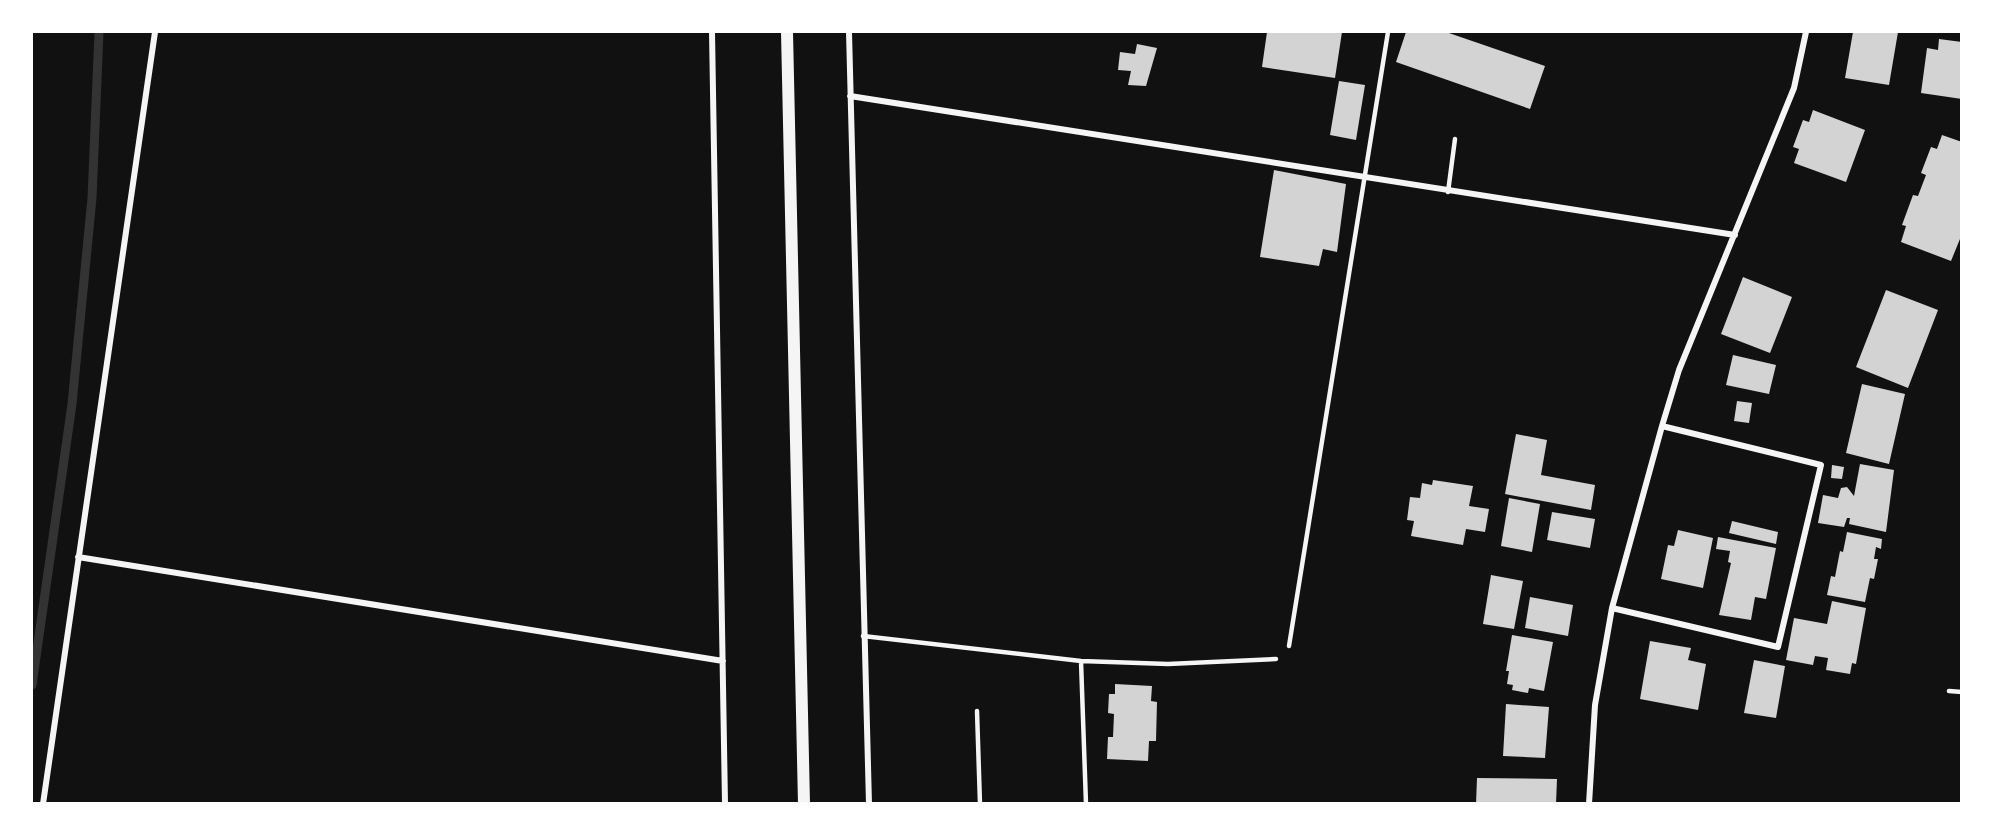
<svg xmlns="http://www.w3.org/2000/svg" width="1993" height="835" font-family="Montserrat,sans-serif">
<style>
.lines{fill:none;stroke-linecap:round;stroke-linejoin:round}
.stream{stroke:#333;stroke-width:9}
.building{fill:#d3d3d3}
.service{stroke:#f5f5f5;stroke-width:4.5}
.minor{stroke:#f5f5f5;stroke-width:6}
.secondary{stroke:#f5f5f5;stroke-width:12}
</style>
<rect width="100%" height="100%" fill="#111"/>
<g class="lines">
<path class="stream" d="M32,685L72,404L92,198L99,32"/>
</g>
<path class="building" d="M1267,32H1342L1335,78L1262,67Z
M1406,32H1446L1545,66L1530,109L1396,62Z
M1853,32H1898L1889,85L1845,78Z
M1939,39L1962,42V99L1921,93L1927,48L1938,50Z
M1137,44L1157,48L1146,86L1128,85L1131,71L1118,70L1120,52L1135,54Z
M1339,81L1365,85L1356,140L1330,135Z
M1813,110L1865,130L1846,182L1794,163L1799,149L1793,147L1803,120L1809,122Z
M1942,135L1962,142V234L1951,261L1901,242L1906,226L1902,225L1913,195L1918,196L1926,175L1921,173L1931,147L1937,149Z
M1274,170L1346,184L1337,252L1323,249L1319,266L1260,257Z
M1743,277L1792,297L1770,353L1721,334Z
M1886,290L1938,310L1908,388L1856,367Z
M1733,355L1776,365L1769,394L1726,385Z
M1862,384L1905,394L1889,464L1846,453Z
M1737,401L1752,403L1749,423L1734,421Z
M1516,434L1547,440L1541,475L1595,485L1591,510L1505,494Z
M1860,464L1894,470L1886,532L1849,524L1850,518H1847L1844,527L1818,523L1823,495L1838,498L1841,488L1847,487L1854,496Z
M1832,465L1844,467L1842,479L1831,478Z
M1433,480L1473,486L1469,506L1489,509L1485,532L1466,529L1463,545L1411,536L1414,521L1407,520L1410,497L1420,498L1422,483L1432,485Z
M1509,498L1540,504L1532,552L1501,546Z
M1552,512L1595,519L1590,548L1547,540Z
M1732,521L1778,532L1776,544L1729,533Z
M1678,530L1713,538L1703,588L1661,579L1668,545L1674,546Z
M1847,532L1882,539L1881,549L1876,547L1874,559H1878L1874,579L1870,578L1865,602L1827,595L1831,576L1835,577L1840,551L1843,552Z
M1718,537L1776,548L1766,599L1755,597L1751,620L1719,615L1731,563L1728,562L1730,551L1716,549Z
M1491,575L1523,581L1514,629L1483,624Z
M1530,597L1573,605L1568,636L1525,628Z
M1832,601L1866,608L1856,664L1852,663L1850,674L1826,670L1828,658L1815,656L1813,665L1786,660L1794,618L1827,624Z
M1512,635L1553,642L1544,691L1529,688L1528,693L1512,690L1513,685L1507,684L1509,671H1506Z
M1650,641L1691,648L1688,660L1706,664L1698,710L1640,699Z
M1754,660L1785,666L1776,718L1744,713Z
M1115,684L1152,686L1151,701L1157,702L1156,741H1149L1148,761L1107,759L1108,737H1113L1114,714L1108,713L1109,694H1115Z
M1506,704L1549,707L1545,758L1503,756Z
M1477,778L1557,779L1556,804H1476Z"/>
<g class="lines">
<path class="service" d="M1448,192L1455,139
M863,636L1081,661L1168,664L1276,659
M1289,646L1388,32
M1081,661L1086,804
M1949,691L1962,692
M977,711L980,804"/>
<path class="minor" d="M712,32L725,804
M849,32L869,804
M850,96L1735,235
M78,557L723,661
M1612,608L1778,647L1821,465L1662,426
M43,804L155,32
M1589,804L1595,705L1612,608L1662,426L1679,370L1794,88L1806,32"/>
<path class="secondary" d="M787,32L804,804"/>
</g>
<rect width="1993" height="835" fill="none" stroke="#ffffff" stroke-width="66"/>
</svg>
